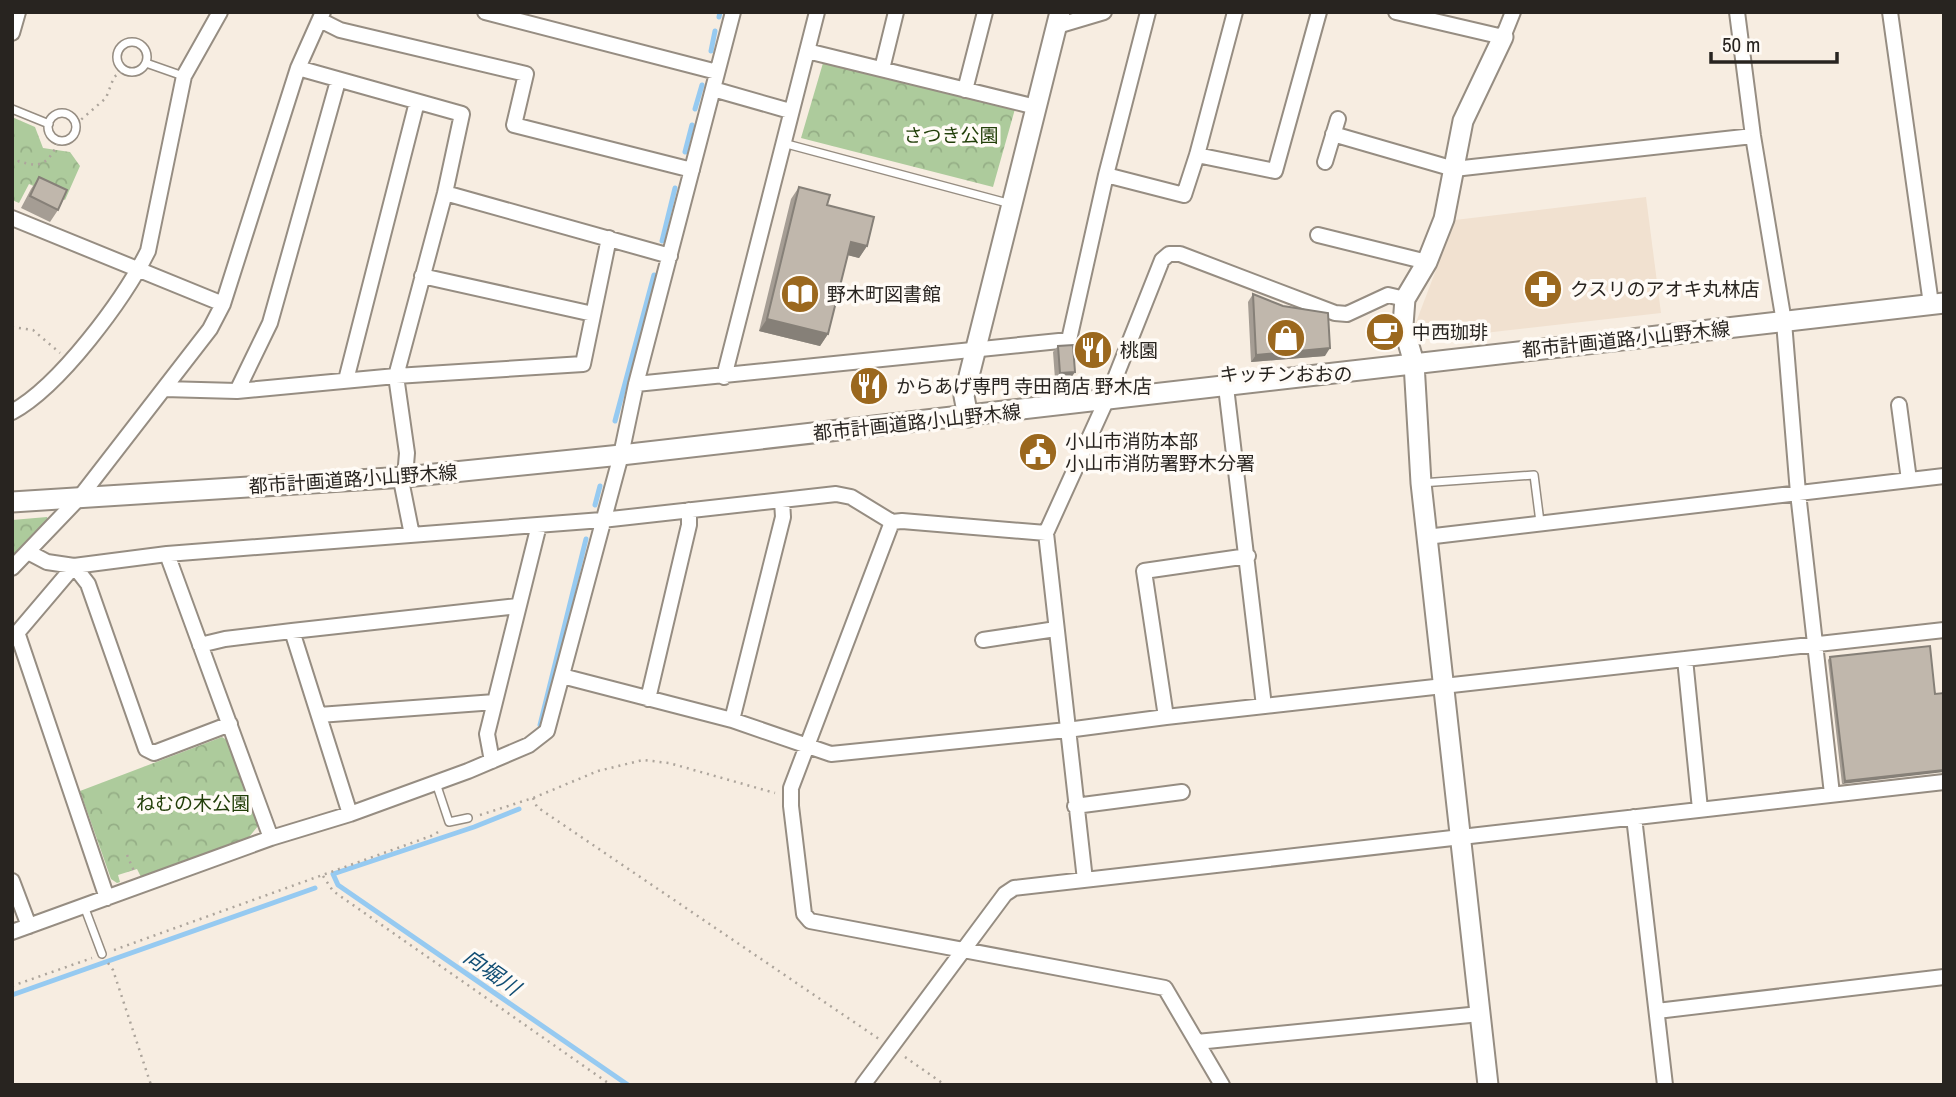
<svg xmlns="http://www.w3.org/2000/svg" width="1956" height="1097" font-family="'Archivo Narrow','Noto Sans JP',sans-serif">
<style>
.built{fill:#f1e1d0}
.park{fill:url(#park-crowns)}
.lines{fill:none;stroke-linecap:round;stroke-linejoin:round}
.stream{stroke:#96caf1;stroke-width:5}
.lane-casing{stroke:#968d82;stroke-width:10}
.street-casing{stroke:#968d82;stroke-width:18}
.secondary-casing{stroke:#968d82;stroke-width:23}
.path{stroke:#ada59c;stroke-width:2.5;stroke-dasharray:2 5;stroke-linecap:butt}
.lane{stroke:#fff;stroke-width:7}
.street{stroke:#fff;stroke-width:14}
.secondary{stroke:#fff;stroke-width:19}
.wall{fill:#a59d94}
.shaded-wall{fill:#868078}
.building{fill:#c0b7ac;stroke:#868078;stroke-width:2}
.labels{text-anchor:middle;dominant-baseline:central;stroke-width:7;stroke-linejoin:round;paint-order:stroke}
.park-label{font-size:19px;fill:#223f09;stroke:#fffbf6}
.poi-label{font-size:19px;fill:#282420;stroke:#fffbf6;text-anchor:start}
.street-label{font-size:19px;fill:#282420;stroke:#fffbf6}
.water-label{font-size:21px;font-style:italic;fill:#124e74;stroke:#fffbf6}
</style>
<defs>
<pattern id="park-crowns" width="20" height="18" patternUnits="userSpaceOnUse" patternTransform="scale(1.75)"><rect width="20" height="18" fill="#adcb9c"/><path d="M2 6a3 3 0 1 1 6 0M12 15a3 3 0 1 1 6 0" fill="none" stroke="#95ae86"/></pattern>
</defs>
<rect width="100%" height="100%" fill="#f7ede1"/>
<path class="built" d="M1646,197L1661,313L1423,340L1415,325L1455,220Z"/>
<path class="park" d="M823,63L1015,109L993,187L801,138Z
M12,117L35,127L43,148L70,152L80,166L65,200L29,184L19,203L12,200Z
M47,517L49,522L12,560V520Z
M222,737L230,742L258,826L249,837L141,877L137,869L118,875L120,882L117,883L111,879L80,791Z"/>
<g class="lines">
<path class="stream" d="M719,17L720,12
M711,51L715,31
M695,109L702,85
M685,152L692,125
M662,241L675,188
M615,421L654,275
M595,505L600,486
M540,725L586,539
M519,809L474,827L333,874L338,885L628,1085
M12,995L315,888"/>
<g class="lane-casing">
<path id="lane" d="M117 57a15 15 0 1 1 30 0a15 15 0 1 1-30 0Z
M146,63L183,76
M12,109L49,124
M48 127a14 14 0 1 1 28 0a14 14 0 1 1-28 0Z
M783,143L1011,204
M1421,483L1534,475L1540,522
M436,783L449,822L468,818
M84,906L102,954"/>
</g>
<g class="street-casing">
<path id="street" d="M485,12L717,72
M1396,12L1503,37L1513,12
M1737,12L1753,136L1784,322L1798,493L1832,794
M1890,12L1931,304
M320,20L340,30L526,74L514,125L692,170
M1057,26L1104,12
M12,33L18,12
M807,51L1036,107
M298,68L462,114L445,193L396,376L407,453L405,477L402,485L412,535
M882,69L896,12
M338,81L270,323L237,391L396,376L583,364L609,238
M713,89L790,111
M965,90L985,12
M1333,134L1454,169L1753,136
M1197,155L1275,171L1319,12
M1325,162L1338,119
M1106,175L1184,195L1197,155L1235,12
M445,193L670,256
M12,218L223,304
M1318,235L1427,262
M422,276L593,314
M724,377L817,12
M346,380L417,102
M636,384L1069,340L1106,175L1148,12
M1226,387L1264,706
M164,389L237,391
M1899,405L1909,480
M12,412C60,386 124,299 148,251L184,76L220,12
M892,522L791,788V806L804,914L810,921L1165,988L1222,1085
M1426,537L1944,476
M28,552L47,562L74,566L167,554L602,520L836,494L851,497L892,522L902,521L1046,533
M167,554L271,838
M12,568L80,497L210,329L223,304L298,68L323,12
M292,631L350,814
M18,635L107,898
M12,639L74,566L88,584L146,749L154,753L230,724
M983,640L1056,629
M200,645L225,639L292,631L518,606
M1685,659L1700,809
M562,676L732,720L831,754L1067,730L1166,717L1944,630
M648,699L689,525V510
M319,715L495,702
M1166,717L1144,571L1248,556
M732,720L783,517L782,501
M492,761L487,734L539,525
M1075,806L1182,792
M1634,817L1665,1085
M1085,880L1046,533L1106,401L1162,260L1169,254H1180L1335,313L1347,314L1388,295L1405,299
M12,881L29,926
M12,932L271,838L350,814L468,771L529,745L547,731L621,455L636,384L733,12
M1657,1011L1944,977
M1197,1042L1480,1014
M863,1085L1005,894L1014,888L1944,782"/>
</g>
<g class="secondary-casing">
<path id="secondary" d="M968,417L964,396L1060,12
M12,502L405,477L621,455L1944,303
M1488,1085L1421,483L1414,363L1403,325L1405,299L1427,262L1444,219L1463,121L1503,37"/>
</g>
<path class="path" d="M76,124L106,98L114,77L124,70
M12,166L19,161C43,170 49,161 59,141
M12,327L33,330L60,353
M533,798L537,807L879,1039
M480,815L533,798L598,771L643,760L669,763L775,793
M127,855L134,871
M323,876L333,891L611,1085
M114,950L431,836L440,831
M108,963L113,970L151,1085
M12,986L92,958
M905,1057L945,1085"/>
<use href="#lane" class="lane"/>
<use href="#street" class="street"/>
<use href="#secondary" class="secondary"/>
</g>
<path class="wall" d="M39,177L58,210L50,222L21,208L31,189Z
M799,187L827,205L867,246L859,258L848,255L828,334L820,346L759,331L791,199Z
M1253,294L1325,356L1251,362L1248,302Z
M1058,346L1071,378L1055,379L1053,352Z
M1830,657L1935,694L1842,784L1828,660Z"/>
<path class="shaded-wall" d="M851,242L867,246L859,258L843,254Z
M767,319L828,334L820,346L759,331Z
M1330,348L1325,356L1251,362L1256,355Z
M1075,372L1071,378L1055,379L1060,373Z
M1944,770V772L1842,784L1845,781Z"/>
<path class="building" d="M39,177L67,190L58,210L30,196Z
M799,187L830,195L827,205L874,217L867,246L851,242L828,334L767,319Z
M1253,294L1283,306L1328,313L1330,348L1256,355Z
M1073,345L1075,372L1060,373L1058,346Z
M1930,646L1935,694L1944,693V770L1845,781L1830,657Z"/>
<defs>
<g id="pharmacy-disc" transform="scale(2.0125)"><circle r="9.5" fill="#9b681e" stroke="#fffbf6"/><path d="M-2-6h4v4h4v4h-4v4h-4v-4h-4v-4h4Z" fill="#fff"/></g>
<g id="library-disc" transform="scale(2.0125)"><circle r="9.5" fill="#9b681e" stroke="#fffbf6"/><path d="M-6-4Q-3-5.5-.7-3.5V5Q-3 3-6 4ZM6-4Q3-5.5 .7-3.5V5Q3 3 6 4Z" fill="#fff"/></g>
<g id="cafe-disc" transform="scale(2.0125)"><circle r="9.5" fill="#9b681e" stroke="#fffbf6"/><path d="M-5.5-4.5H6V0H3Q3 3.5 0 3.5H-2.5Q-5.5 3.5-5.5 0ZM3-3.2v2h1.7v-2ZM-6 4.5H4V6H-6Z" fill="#fff"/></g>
<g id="shop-disc" transform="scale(2.0125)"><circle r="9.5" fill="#9b681e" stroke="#fffbf6"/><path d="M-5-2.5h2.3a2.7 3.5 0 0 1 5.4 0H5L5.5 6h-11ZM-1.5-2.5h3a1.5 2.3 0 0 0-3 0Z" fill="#fff"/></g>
<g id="restaurant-disc" transform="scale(2.0125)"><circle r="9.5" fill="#9b681e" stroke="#fffbf6"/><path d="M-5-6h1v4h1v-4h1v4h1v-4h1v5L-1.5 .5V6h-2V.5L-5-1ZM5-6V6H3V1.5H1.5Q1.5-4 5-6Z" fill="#fff"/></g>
<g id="civic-disc" transform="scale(2.0125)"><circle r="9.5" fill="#9b681e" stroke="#fffbf6"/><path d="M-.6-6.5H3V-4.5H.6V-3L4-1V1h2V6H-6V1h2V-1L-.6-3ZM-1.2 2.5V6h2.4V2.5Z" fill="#fff"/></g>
</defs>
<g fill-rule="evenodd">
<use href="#pharmacy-disc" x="1543" y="289"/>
<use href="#library-disc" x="800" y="294"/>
<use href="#cafe-disc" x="1385" y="332"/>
<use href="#shop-disc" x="1286" y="338"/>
<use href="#restaurant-disc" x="1093" y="350"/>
<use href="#restaurant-disc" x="869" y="386"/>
<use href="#civic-disc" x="1038" y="452"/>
</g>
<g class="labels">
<g class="park-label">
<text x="951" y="135">さつき公園</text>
<text x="193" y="803">ねむの木公園</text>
</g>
<g class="poi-label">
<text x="1570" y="289">クスリのアオキ丸林店</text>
<text x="827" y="294">野木町図書館</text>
<text x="1412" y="332">中西珈琲</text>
<text x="1120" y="350">桃園</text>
<text x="1286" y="374" text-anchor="middle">キッチンおおの</text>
<text x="896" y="386">からあげ専門 寺田商店 野木店</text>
<text x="1065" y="441">小山市消防本部<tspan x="1065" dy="22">小山市消防署野木分署</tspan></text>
</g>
<g class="street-label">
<text transform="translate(1626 339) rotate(-6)">都市計画道路小山野木線</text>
<text transform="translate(917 422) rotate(-6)">都市計画道路小山野木線</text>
<text transform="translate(353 479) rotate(-4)">都市計画道路小山野木線</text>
</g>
<g class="water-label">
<text transform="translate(492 972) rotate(35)">向堀川</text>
</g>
</g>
<rect width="1956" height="1097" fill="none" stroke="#282420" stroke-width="28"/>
<path d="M1711 52v10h126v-10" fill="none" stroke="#282420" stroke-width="3.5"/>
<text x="1722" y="52" font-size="21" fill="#282420" stroke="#fffbf6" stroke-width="5" paint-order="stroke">50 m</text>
</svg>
